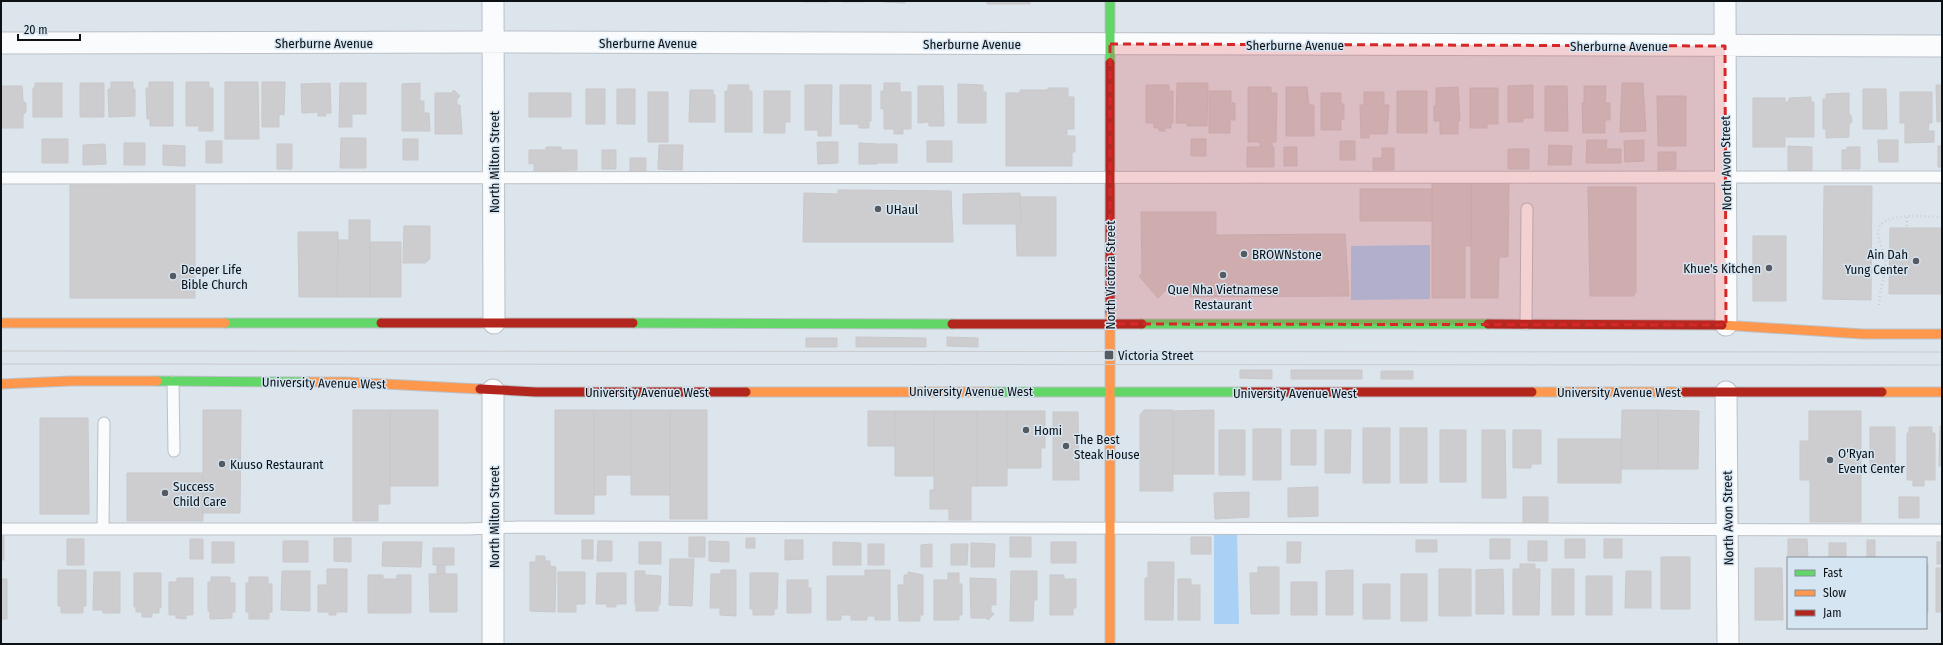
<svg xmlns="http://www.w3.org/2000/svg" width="1943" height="645" font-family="'Fira Sans Condensed',sans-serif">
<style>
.green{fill:#a8d1f5}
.building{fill:#cdcdcf;stroke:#c9c8ca}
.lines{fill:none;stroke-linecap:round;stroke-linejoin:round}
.lane-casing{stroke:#bbc1c7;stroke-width:13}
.street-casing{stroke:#bbc1c7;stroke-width:23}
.fast-casing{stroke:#bbc1c7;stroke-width:11}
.slow-casing{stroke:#bbc1c7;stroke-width:11}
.jam-casing{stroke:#bbc1c7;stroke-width:11}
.path{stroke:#cbced0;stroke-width:2.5;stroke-dasharray:1 3;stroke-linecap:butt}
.lane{stroke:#fafbfc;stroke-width:11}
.street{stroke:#fafbfc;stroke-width:21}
.fast{stroke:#63d668;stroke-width:9}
.slow{stroke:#ff974d;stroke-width:9}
.jam{stroke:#b3261e;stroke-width:9}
.tram{stroke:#c9cbcd;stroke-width:1}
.marked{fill:#d62828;fill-opacity:0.2;stroke:#d62828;stroke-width:3;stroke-dasharray:8 5;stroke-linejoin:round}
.poi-dot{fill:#555b61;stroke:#d6e5f2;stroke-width:1.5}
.labels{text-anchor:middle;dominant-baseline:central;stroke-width:3;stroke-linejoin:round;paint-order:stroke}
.street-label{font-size:13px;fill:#0c1116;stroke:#d6e5f2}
.poi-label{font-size:13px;fill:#0c1116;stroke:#d6e5f2;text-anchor:start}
</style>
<rect width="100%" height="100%" fill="#dce4ec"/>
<path class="green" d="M1430,245V299L1351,300V246Z
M1214,534H1237L1239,624H1214Z"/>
<path class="building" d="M803,1H828V2H803Z
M842,1H864V2H842Z
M883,1H905V3L883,2Z
M987,1H1030V4H987Z
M111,82H133V89H135V116L109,117L108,89H111Z
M149,82H173V126H150V119H147L146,88H149Z
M186,82H209V88H213V131H199V126H186Z
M225,82H258L259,139H225Z
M262,82H285L284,115L279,114V127H262Z
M35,83H62V117H33V88H35Z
M80,83H104V117H80Z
M330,83L331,113H326V116H318V112L302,113L301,84Z
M340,83H366V114H352V127H339Z
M420,83V101H424V113H429L430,131H402V84Z
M884,83H900V92H911V129H903V134H894V129H884V109H881V91H884Z
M1177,83H1208L1207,126H1187V123H1176Z
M1622,83H1643L1646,131L1620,132Z
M958,84L983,85V92H986V123H958Z
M728,85H749V91H752V132H725V91H728Z
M805,85H832L831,136H818V130H805Z
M840,85H871V121H869V128H859V124H840Z
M1146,85H1169V91H1173V123H1171V128H1165V131H1159V128H1154V123H1146Z
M1533,85V118H1523V122H1508V86Z
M1936,85H1942V121L1937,122Z
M1,86H22L23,101L26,103V112L23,114V128H1Z
M918,86H943L944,126H929V122L918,123Z
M1545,86H1567L1568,131H1545Z
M1584,86H1606L1605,103H1610V120H1605V133H1583L1582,103H1584Z
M1248,87H1271V93H1277L1276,142H1272V147H1274V167H1247V147H1260V142H1248Z
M1286,87H1307L1309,105H1314V136H1286Z
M1458,87L1460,121H1458V134H1440V121H1434V106H1436V88Z
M1048,88H1068V97H1074V129H1067V136H1075V152H1072V166H1006V93H1020V90H1048Z
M1470,88H1498V124H1487V128H1470Z
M586,89H605V124H586Z
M617,89H635V124H617Z
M1863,89H1886L1887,129H1863Z
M454,90L460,96L457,99V105H460L462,134H435V93H451Z
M690,90H713V95H715V122H689Z
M764,91H790V122H785V133H764Z
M1209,91H1231V103H1235V120H1230V133H1209Z
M1397,91H1427V133H1397Z
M648,92H668V142H648Z
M1364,92H1384V105H1389L1387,134H1369V138H1361L1360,105H1364Z
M1900,92H1932V123H1929L1928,131H1934V142L1905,143V123H1900Z
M529,93H571V117H529Z
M1321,93H1341V104H1344V119H1341V130H1321Z
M1849,93V113L1851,116L1852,122L1849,125V137L1826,138V129H1823V99H1826V94Z
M1657,96H1686V146H1658Z
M1811,97V102H1814V137H1786V102H1789V98Z
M1753,98H1785V147H1753Z
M341,138H366V168H340Z
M42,139H68V163H42Z
M403,139H418V160H403Z
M1191,139H1206V156H1191Z
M1587,140H1607L1606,149H1621V163H1586Z
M1644,140V161L1625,162L1624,141Z
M1878,140H1898V162H1879Z
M206,141H222V163H206Z
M927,141H952V162H927Z
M1340,141H1355V160H1340Z
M817,142H838V163L818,164Z
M124,143H145V165H124Z
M859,143L877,144V164H859Z
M105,144L106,164L83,165V145Z
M277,144H292V169H277Z
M878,144H897V163H878Z
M163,145L185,146V166L163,165Z
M659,145H683L682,170L658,169Z
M1549,145L1572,146L1571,165H1548Z
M1788,146L1812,147V171H1788Z
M1938,146H1942V167H1938Z
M546,147H561V150H577V170L534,171V163L529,164V150H546Z
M1284,147H1297V166H1284Z
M1847,147H1860V169H1842V150H1847Z
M1382,148H1394V170H1373V158H1382Z
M1508,149H1529V169H1508Z
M602,150H616V169H602Z
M1658,152H1676V169L1658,170Z
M630,158H646V171H630Z
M1432,183H1471V246H1465V298H1432Z
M1471,183L1509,184L1508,257H1499L1498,298H1471Z
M70,185H195V298H70Z
M1824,186H1872L1871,300L1823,299Z
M1588,187H1636V293H1634V296H1590Z
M1360,189H1432V221H1360Z
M838,190L951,191L953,242H803L804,193L838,194Z
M1020,193L1021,224H963V194Z
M1020,197H1056V256H1017L1016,224H1021Z
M1141,212H1216V235L1345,234L1349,296L1190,297V285H1171L1158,298L1139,276L1142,274Z
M349,220H370V297H337L338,240H349Z
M404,226H430V259L425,263H403Z
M1890,228H1942V294H1889Z
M298,232H338L337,297H299Z
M1753,236H1786V301H1753Z
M370,242H401V297H370Z
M856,337L926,338V347H856Z
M947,337L978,338V347L947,346Z
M806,338H837V347H806Z
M1240,370H1272V379L1240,378Z
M1291,370H1362V379H1291Z
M1381,371H1413V379H1381Z
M203,410H241L240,513H203Z
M353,410H390V504H378V521H353Z
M390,410H438V486H390Z
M555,410H594V514H555Z
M594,410H631V475H606V495H594Z
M631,410H670V495H631Z
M670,410H707V519H670Z
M1144,410H1173V491H1140V415Z
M1214,410V474H1173V411Z
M1622,410H1658V469H1621Z
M1658,410L1699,411L1698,469H1658Z
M868,411H895V446H868Z
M895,411H934V476H895Z
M934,411H977V486H971V520H949V509H930V490H934Z
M977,411H1007V486H977Z
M1007,411H1045V448H1041V468H1007Z
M1809,411H1861V522H1810V480H1800V441H1809Z
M1053,412H1078L1079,480H1053Z
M40,418H88L89,514H40Z
M1940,426H1942V466H1939Z
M1870,427H1895V465H1889V473H1870Z
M1909,427H1932V433H1935V480H1924V486H1913V480H1907V433H1909Z
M1363,428H1390V483H1363Z
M1400,428H1427V483H1400Z
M1253,429H1281V480H1253Z
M1219,430H1245V475H1219Z
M1291,430H1316V465H1291Z
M1325,430H1351L1350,473H1325Z
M1440,430H1466V482H1440Z
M1482,430H1505L1506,498H1482Z
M1513,430H1541V464H1531V468H1513Z
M1558,439H1622L1621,483H1558Z
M127,473H203V521H127Z
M1318,487V516L1288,517V488Z
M1249,492V517L1215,519L1214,493Z
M1523,497H1548V523H1523Z
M1899,497H1919V518H1899Z
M1,536H4V560H1Z
M689,537H705V557H689Z
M1010,537H1031V557H1010Z
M1191,537H1211V554H1191Z
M334,538H351V562L334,561Z
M746,538H755V548H746Z
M67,539H84V565H67Z
M190,539H203V559H190Z
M1490,539H1510V559H1490Z
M1565,539H1585V558H1565Z
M1604,539H1622V558H1604Z
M1788,539H1807L1808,558H1788Z
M582,540H593V559H582Z
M785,540H803V559L785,560Z
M1416,540H1437V552H1416Z
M1867,540H1875V558H1867Z
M283,541H308V562H283Z
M598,541H612V561H597Z
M709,541L729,542V562L709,561Z
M1528,541H1547V561H1528Z
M212,542H234V563H212Z
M383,542H422L421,567L382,566Z
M639,542H661V564H639Z
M833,542L861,543V565H833Z
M1051,542H1076V563H1051Z
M1287,542H1301L1300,563H1287Z
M1937,542H1942V564H1937Z
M971,543L995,544L994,567H971Z
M1829,543H1846V558H1829Z
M868,544H884V565H868Z
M932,544V567H921V545Z
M951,544H968L967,565H951Z
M433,548H454V565H433Z
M536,556H545V561H550V566L556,567L555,612L530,611V562H536Z
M1661,557H1690V609H1661Z
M670,559H694L692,606L669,605Z
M1148,562H1174L1173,620H1145V578H1148Z
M1520,564H1535V569H1540L1539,615H1513V569H1520Z
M1926,564H1928V613H1926Z
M437,565H445V574H437Z
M1258,567H1279V614H1251L1250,573H1258Z
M1755,568H1782L1783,620H1755Z
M1936,568H1942V612H1936Z
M327,569H347V612H336V615H329V612H318V585H327Z
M1439,569H1471V616H1439Z
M1503,569L1504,614H1476V570Z
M1552,569H1574V615H1552Z
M58,570H86V606H83V613H61V606H58Z
M721,570H736V616L720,615V608H710L711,574H721Z
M865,570H890V620H875V616H867V620H851V615H841V620H827V576H865Z
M1353,570V615H1326V571Z
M282,571H310V611L281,610Z
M635,571H645V575L661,576L660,605H658V611H636V605L635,604Z
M1011,571H1037V600H1034L1033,621H1010Z
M1626,571H1651V608H1625Z
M94,572H120V613H103V610H93Z
M558,572H585V604H576V612H558Z
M908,572L923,575V615H920V621H899L898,585H904V575H908Z
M134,573H161V608H159V613H152V617H142V612H136V607H134Z
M597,573H626V604H616V607H607V604H596Z
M750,573H778L777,609H774V615H753V609H750Z
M948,573H959V584H962V615H959V620H934V580H948Z
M429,574H457V612H430Z
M1401,574H1427V621H1401Z
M368,575H383V579H397V575H411V613H368Z
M1050,575H1064V579H1076V608H1073V615H1050Z
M1586,576H1612V615H1586Z
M211,577H230V583H235V612H232V618L210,619V611H208V582H211Z
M249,577H268V584H272V612H269V619H249V612H246V583H249Z
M177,578H193V615H186V619L176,618V615H169V582H177Z
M970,578L996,579V605H991V612L994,614L988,620L986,618H971Z
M1,579H7V619H1Z
M1178,579H1191V585H1200V620H1178Z
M787,580H808V588H811V613H787Z
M1291,582H1317V615H1291Z
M1363,584H1390V619H1363Z"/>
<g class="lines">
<g class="lane-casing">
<path id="lane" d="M1,178L1942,177
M1526,324L1527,209
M173,382L174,451
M1,529H467L518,527L1942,530
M103,529L104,423"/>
</g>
<g class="street-casing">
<path id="street" d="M493,1L494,323
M1725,1L1726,325
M1,43L518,42L1942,46
M493,390V644
M1726,392L1728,644"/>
</g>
<g class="fast-casing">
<path id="fast" d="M1110,1V63
M225,323H381
M633,323L952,324
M1142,324H1488
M157,381L309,382
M990,392H1241"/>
</g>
<g class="slow-casing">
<path id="slow" d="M1110,312V644
M1,323H225
M1722,325L1863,334H1942
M309,382H346L480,389
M1,384L71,381H157
M746,392H990
M1532,392H1685
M1882,392H1942"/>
</g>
<g class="jam-casing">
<path id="jam" d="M1110,63V312
M381,323H633
M952,324H1142
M1488,324L1722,325
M480,389L536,392H746
M1241,392H1532
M1685,392H1882"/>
</g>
<path class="path" d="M1907,217V228
M1879,305C1879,290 1887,274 1885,259C1884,250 1878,241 1878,232C1880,210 1926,217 1942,217"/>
<use href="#lane" class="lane"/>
<use href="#street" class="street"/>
<use href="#fast" class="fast"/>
<use href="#slow" class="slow"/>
<use href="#jam" class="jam"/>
<path class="tram" d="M1,351L1942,352
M1,364L1942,365"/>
</g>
<path class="marked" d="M1110,44L1725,46L1726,325L1110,324Z"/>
<g class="poi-dot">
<circle cx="878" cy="209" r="4"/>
<circle cx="1244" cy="254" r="4"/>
<circle cx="1916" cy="261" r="4"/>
<circle cx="1769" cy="268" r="4"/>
<circle cx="1223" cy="275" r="4"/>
<circle cx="173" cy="276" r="4"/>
<rect x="1104" y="350" width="10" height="10" rx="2"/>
<circle cx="1026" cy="430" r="4"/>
<circle cx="1066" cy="446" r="4"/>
<circle cx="1830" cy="460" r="4"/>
<circle cx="222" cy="464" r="4"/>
<circle cx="165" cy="493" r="4"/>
</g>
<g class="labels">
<g class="street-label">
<text x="324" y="43">Sherburne Avenue</text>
<text x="648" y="43">Sherburne Avenue</text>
<text x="972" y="44">Sherburne Avenue</text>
<text x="1295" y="45">Sherburne Avenue</text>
<text x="1619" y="46">Sherburne Avenue</text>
<text transform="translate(494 162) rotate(-90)">North Milton Street</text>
<text transform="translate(1726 163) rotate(-91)">North Avon Street</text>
<text transform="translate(1110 275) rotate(-90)">North Victoria Street</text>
<text transform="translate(324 383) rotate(1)">University Avenue West</text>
<text x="971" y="391">University Avenue West</text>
<text x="647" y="392">University Avenue West</text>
<text x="1619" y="392">University Avenue West</text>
<text x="1295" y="393">University Avenue West</text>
<text transform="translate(494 517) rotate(-90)">North Milton Street</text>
<text transform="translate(1728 518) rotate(-91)">North Avon Street</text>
</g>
<g class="poi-label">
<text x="886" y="209">UHaul</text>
<text x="1252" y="254">BROWNstone</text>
<text x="1908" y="254" text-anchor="end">Ain Dah<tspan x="1908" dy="15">Yung Center</tspan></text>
<text x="1761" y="268" text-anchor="end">Khue's Kitchen</text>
<text x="181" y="269">Deeper Life<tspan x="181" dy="15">Bible Church</tspan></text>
<text x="1223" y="289" text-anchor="middle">Que Nha Vietnamese<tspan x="1223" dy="15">Restaurant</tspan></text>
<text x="1118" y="355">Victoria Street</text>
<text x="1034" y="430">Homi</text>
<text x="1074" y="439">The Best<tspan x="1074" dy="15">Steak House</tspan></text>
<text x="1838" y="453">O'Ryan<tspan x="1838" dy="15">Event Center</tspan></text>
<text x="230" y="464">Kuuso Restaurant</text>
<text x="173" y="486">Success<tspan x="173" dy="15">Child Care</tspan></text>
</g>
</g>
<rect width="1943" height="645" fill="none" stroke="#0c1116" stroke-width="4"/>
<rect x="1787" y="557" width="140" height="72" fill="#d6e5f2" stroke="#85909a"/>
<rect x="1795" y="570" width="20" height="6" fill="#63d668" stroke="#85909a"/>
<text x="1823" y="577" font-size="12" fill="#0c1116">Fast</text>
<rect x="1795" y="590" width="20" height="6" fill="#ff974d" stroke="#85909a"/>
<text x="1823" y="597" font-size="12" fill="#0c1116">Slow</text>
<rect x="1795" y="610" width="20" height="6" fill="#b3261e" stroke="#85909a"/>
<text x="1823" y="617" font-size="12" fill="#0c1116">Jam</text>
<path d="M18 34v6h62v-6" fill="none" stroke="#0c1116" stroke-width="2"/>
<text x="24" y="34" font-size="12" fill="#0c1116" stroke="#d6e5f2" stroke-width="3" paint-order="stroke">20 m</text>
</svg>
